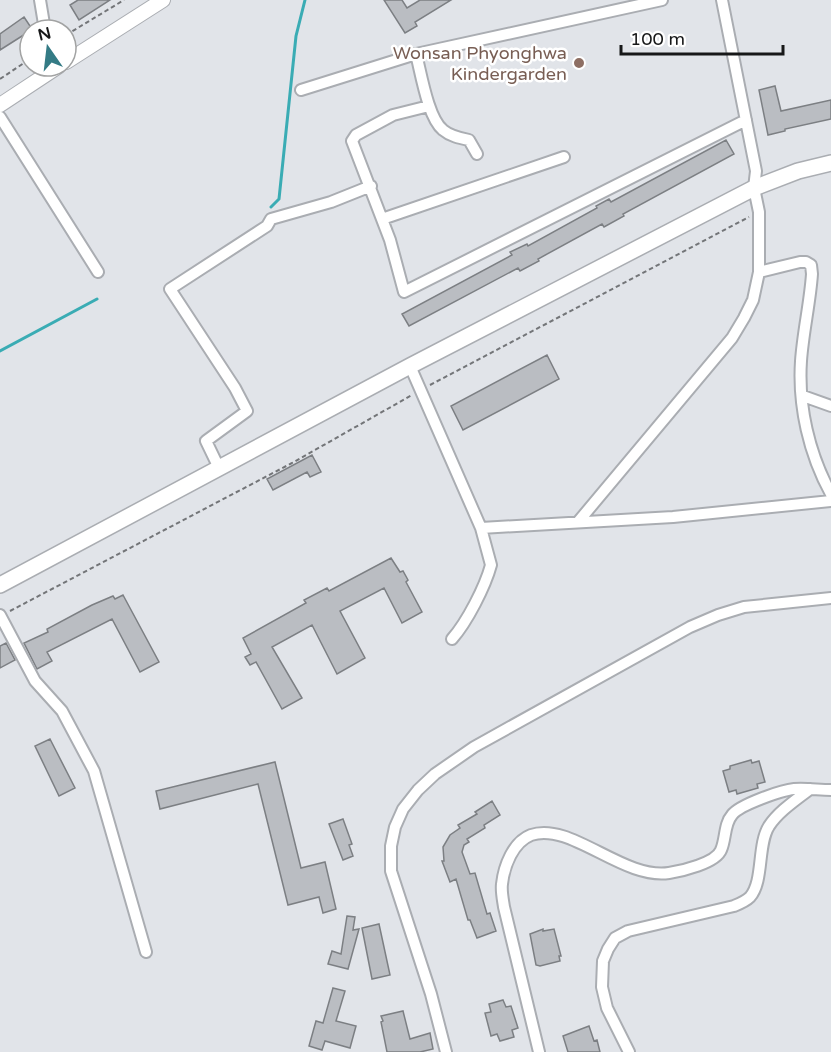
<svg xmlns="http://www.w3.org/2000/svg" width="831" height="1052" font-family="'Varela Round',sans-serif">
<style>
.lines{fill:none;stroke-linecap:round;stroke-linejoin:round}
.stream{stroke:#3aacb4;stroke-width:3}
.building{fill:#babdc2;stroke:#7c7f83;stroke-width:1.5}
.minor-casing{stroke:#aaadb2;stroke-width:14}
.major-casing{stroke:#aaadb2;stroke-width:16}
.highway-casing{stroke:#aaadb2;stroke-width:18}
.path{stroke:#737578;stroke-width:2;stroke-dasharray:4.5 3;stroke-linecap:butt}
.minor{stroke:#fff;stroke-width:10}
.major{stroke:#fff;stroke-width:14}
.highway{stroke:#fff;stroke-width:15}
.education-dot{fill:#8d6e63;stroke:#fff;stroke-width:2}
.labels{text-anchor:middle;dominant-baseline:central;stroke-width:5;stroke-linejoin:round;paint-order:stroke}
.education-label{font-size:18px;fill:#785e54;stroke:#fff;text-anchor:end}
</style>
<rect width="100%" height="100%" fill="#e1e4e9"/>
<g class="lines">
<path class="stream" d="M271,207L279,199L296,36L305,0
M0,351L97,299"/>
</g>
<path class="building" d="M78,0H110L79,20L70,5Z
M384,0H402L407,8L420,0H451L415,22L417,26L405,33Z
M24,17L30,26V31L0,50V34Z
M775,86L781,111L831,100V119L785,129V131L768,135L759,90Z
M726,140L734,154L623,214L624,216L604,227L602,224L538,259L539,261L520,271L518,268L409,326L402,314L512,255L510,252L527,244L528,246L597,208L596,206L609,199L611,202Z
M547,355L559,379L463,430L451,406Z
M312,455L321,472L310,477L307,472L273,490L267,479Z
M391,558L400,572L403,571L408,580L406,582L422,612L402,623L384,588L340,611L365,658L337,674L312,625L272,647L302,698L282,709L256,662L250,665L245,657L251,654L243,638L306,603L304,600L327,588L329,591Z
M123,595L159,662L140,672L112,619L47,652L52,661L37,669L24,643L48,632L47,629L92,605L113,596L115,599Z
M6,643L15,660L0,668V646Z
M50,739L75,788L59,796L35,746Z
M751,760L752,763L759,761L765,782L757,784L758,788L737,794L736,790L729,792L723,771L730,769V766Z
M275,762L301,868L325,862L336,909L323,913L319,897L288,905L258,784L160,809L156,791Z
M492,801L500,815L484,825L485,828L467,839L469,842L464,845L462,852L470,874L475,873L487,914L490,913L496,931L477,938L470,920H468L456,879L450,882L442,861H444L443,847L450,835L460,828L458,825L477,814L475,812Z
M343,819L352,844L349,845L353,856L343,860L329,824Z
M347,916L355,917L353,930L359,929L348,969L328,964L332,951L341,954Z
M379,924L390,975L372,979L362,928Z
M543,929V931L554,929L561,956H559L560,961L540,966L536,965L530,934Z
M333,988L345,991L336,1021L356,1026L350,1048L325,1041L322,1050L309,1046L316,1021L323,1023Z
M503,1000L506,1007L511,1006L518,1028L512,1030L514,1037L500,1041L497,1034L491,1036L485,1013L491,1012L489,1004Z
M403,1011L410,1039L430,1033L433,1049L420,1052H387L381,1022L383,1021L381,1016Z
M589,1026L594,1041L597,1040L600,1052H568L563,1036Z"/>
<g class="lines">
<g class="minor-casing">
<path id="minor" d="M40,0L45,30
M416,54C421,73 428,118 443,130C450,136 459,138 469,140L477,154
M301,90L416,54L662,0
M429,106L393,115L356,135L352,141L390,240L404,292L746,120
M0,117L98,272
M382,219L564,157
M759,272L800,262H806L811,265L812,274C810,303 803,332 801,361C798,406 809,454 831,494
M410,366L481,528L673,517L831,501
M803,396L831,406
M219,468L206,441L247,411L235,388L170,289L267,226L271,219L331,202L371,186
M578,522L732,338L744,318L753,300L759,272V212L754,188L756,171L722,0
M0,615L35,681L62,711L94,771L146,952
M452,639C467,622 485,587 491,565L481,528
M446,1052L431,994L391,871V846L395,827L403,809L418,790L435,774L474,747L690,627L718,615L744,607L831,598
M539,1052L504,907C503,900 501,891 502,884C504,866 513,842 531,835C570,821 623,880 669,873C682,871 716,863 721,850C726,839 724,824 732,815C739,805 782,790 794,789C806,788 819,790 831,790
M629,1052L607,1008L602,987L603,961L608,949L615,938L628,931L734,906C739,904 746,901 750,897C764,881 757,845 769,826C779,811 796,800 810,789"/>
</g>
<g class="major-casing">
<path id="major" d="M66,62L163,0
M0,105L59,66"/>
</g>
<g class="highway-casing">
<path id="highway" d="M0,585L410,366L754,188L798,171L831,163"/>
</g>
<path class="path" d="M66,35L124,0
M0,79L30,59
M430,385L749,217
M10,611L292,463L412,395"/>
<use href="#minor" class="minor"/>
<use href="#major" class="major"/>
<use href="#highway" class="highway"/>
</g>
<circle class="education-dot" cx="579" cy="63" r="6"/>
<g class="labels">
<g class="education-label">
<text x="567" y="53">Wonsan Phyonghwa<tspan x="567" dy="21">Kindergarden</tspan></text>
</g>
</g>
<g transform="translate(48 48) rotate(346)"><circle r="28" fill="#ffffff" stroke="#a2a3a3" stroke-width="1.5"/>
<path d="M0-4.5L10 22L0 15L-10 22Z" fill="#347b85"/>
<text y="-9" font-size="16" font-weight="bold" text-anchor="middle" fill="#171819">N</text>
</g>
<path d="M621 45v9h162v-9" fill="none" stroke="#171819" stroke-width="3"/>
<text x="630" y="45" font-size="18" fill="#171819" stroke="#ffffff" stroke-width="4.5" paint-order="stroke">100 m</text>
</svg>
